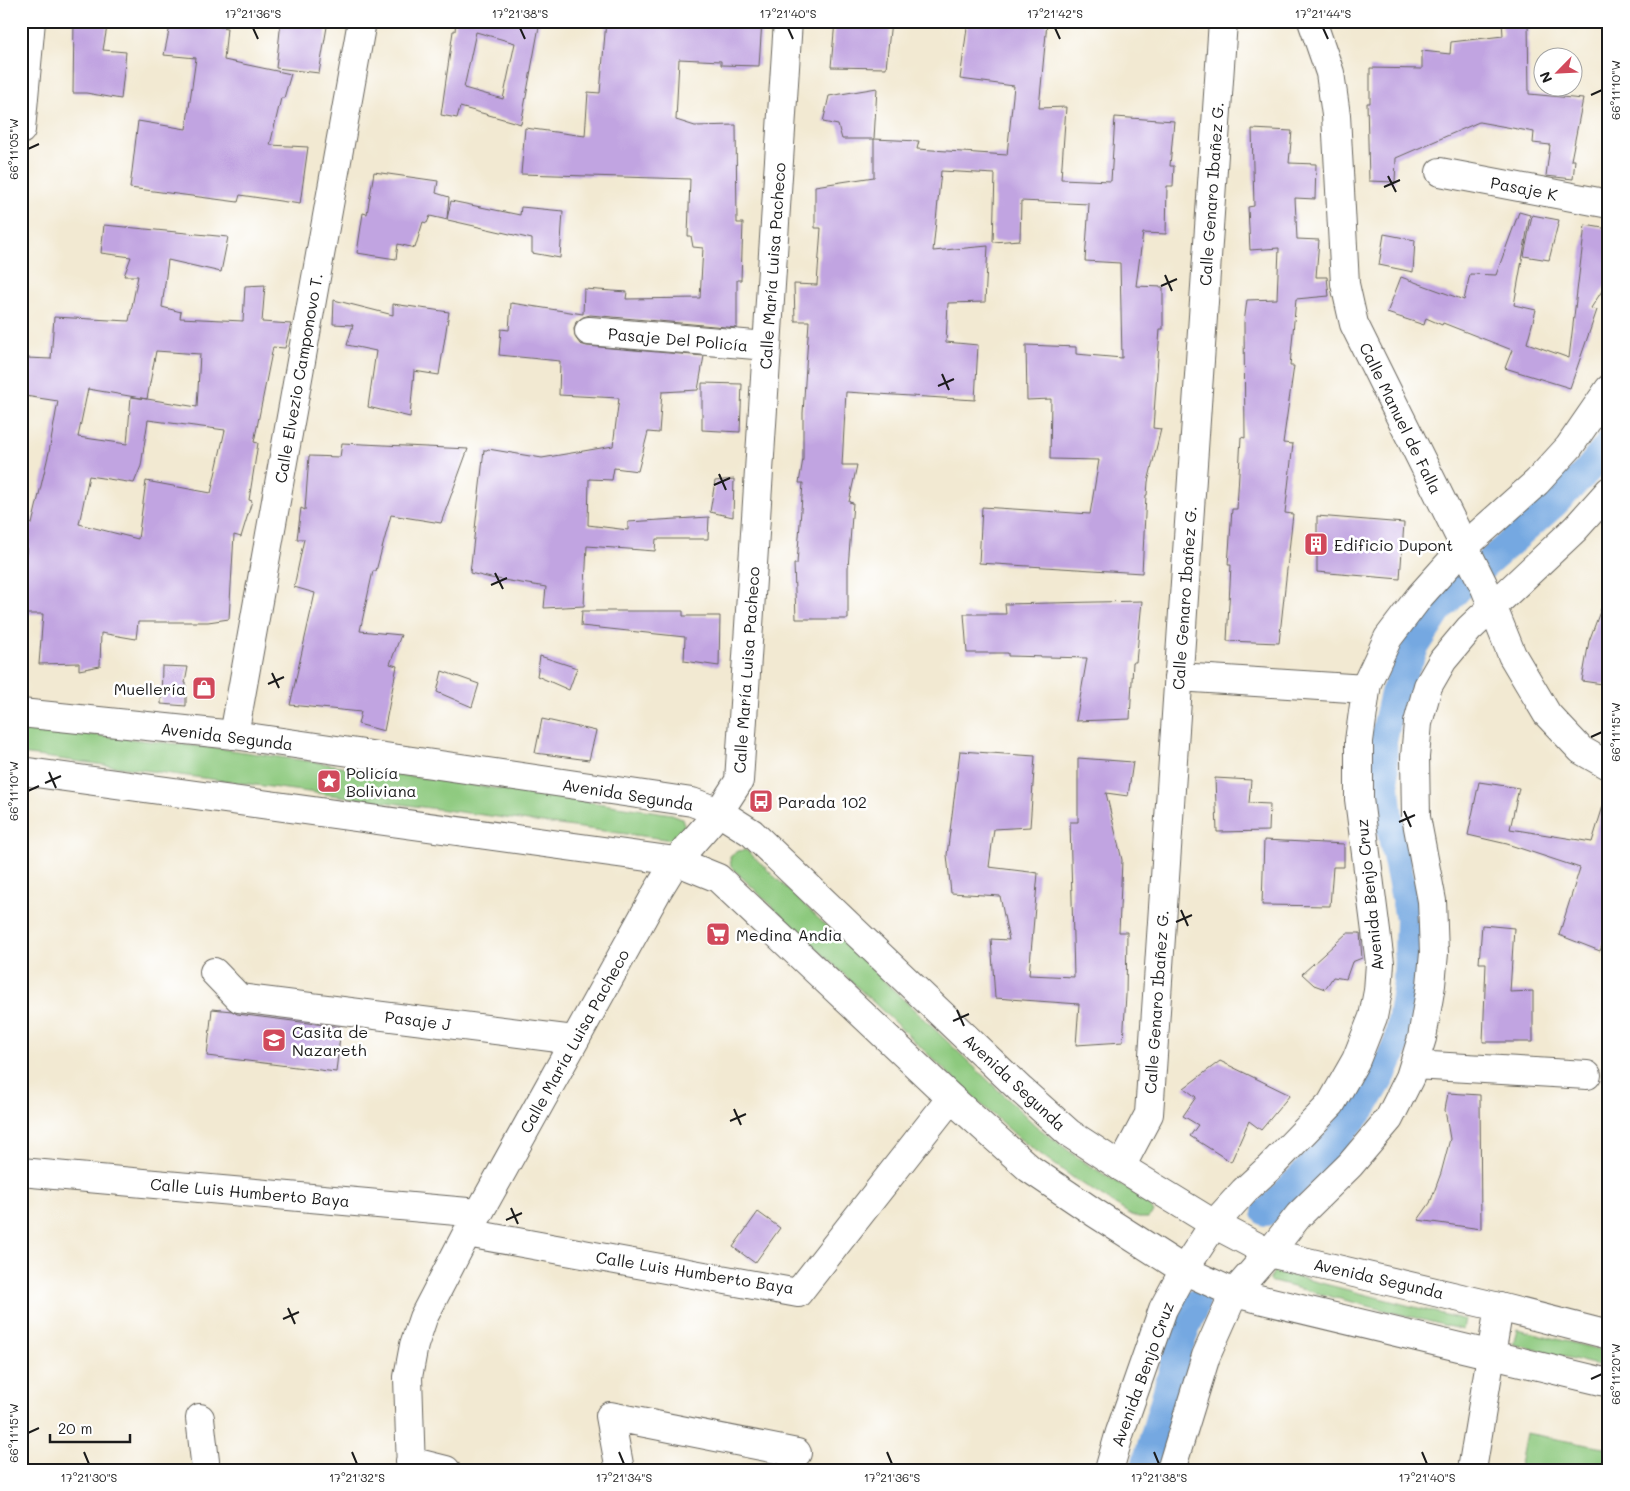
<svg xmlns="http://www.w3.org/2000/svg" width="1630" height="1491" font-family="Mali,sans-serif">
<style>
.green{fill:#8dc97e;stroke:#54724d}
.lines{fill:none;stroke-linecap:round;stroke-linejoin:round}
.canal{stroke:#75a8e1;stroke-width:28}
.building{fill:#c1a4e1;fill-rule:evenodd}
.minor-casing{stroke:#67645c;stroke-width:30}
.major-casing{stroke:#67645c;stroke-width:30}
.minor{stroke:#fff;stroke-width:28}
.major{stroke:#fff;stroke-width:28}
.ticks{fill:none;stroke:#1c1c1c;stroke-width:2}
.labels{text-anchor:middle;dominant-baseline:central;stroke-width:5;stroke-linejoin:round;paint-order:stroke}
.street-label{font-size:16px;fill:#1c1c1c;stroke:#fff}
.poi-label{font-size:16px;fill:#1c1c1c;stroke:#fff;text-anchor:start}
.neatline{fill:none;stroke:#1c1c1c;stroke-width:2}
.ticks-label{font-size:12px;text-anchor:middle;fill:#1c1c1c}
</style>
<rect width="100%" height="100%" fill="#fff"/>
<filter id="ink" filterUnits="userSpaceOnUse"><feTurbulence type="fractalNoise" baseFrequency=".02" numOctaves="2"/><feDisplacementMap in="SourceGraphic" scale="10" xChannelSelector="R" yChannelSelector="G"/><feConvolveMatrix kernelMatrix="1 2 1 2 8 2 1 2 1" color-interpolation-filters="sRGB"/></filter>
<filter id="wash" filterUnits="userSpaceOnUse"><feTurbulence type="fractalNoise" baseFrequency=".0096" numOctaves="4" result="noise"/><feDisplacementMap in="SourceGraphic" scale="20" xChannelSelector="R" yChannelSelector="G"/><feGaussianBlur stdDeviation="1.12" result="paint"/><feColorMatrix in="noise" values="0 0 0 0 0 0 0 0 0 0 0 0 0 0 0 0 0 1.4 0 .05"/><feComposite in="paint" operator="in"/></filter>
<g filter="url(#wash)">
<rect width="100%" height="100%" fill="#f2e9d2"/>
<path class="green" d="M21,727L224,749L672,814L682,818L685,827L679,837L672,840L21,754Z
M746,850L753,856L1036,1126L1081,1160L1144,1199L1150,1205L1153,1213L1148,1218H1138L1128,1213L1072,1177L1020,1139L972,1096L731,867L730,857L737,851Z
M1274,1271L1465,1320L1463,1330L1269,1281Z
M1517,1329L1609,1352V1368L1513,1344Z
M1526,1433L1609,1449V1470H1519Z"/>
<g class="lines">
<path class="canal" d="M1266,1212L1334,1143L1364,1106L1382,1076L1398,1041L1407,983L1409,918L1390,827L1385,779L1383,741L1394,693L1416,646L1440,609L1460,587L1552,506L1586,472L1609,444
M1144,1470L1180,1345L1196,1303"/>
</g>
<g id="blocks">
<path class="building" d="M74,21H108L103,50L126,52L121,99L86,93H73Z
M171,21H190L227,28L224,60L291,74L284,98H281L270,145L308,147L300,204L240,195L238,202L130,188L138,121L186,129L196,58L164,55Z
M281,21H328L319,73L276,68Z
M456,21H540L521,124L460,107L457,118L441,115L453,31H455ZM476,32L515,43L503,99L464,88Z
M606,21H762L759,66L721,65V61L679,59L676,120L695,126L736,125L737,223H743L741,280H737V328L590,315L583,317L576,322L574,329L575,337L580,344L587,346L704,356L698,390L662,392L659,433L648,432L638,471L614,468L612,480L589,479L588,525L628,530V522L709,517L708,539H656L655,551L587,546L584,606L544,608L546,587L491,578L470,573L484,450H487L488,449L542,458L613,446L619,398L559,395L560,361L499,355L501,329L509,330L511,303L583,314L584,289L627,292L626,299L700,298L703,248L693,247L691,236H688L690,179L521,174L525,128L585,136L588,92L600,93Z
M835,21H891L886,68L831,67Z
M968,21L1047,23L1039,108L1066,107L1061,179L1111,181L1115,117L1174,121L1170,166H1174L1173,186H1167L1166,234L1143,233L1136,286L1163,287V329H1160L1153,428L1161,429L1148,482L1147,495H1146L1142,573L979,563L982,507L1090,514L1099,460L1050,459L1051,399L1027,400L1026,345L1076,347V354L1122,358L1120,263L1085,261L1089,204L1021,201L1020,240L993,242L995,174L941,171L933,251L988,246L985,302L948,303L946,342L978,345L975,400L846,392L842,465H857L849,502L853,503L848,568V619H796L794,564H797L803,483H799L803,459V413L809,321H795L794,284L817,285V284L821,228H815V186L874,177V139L919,141L917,149L1007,155L1014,86L960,79Z
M1502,21H1528L1529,94L1583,99L1571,160H1575L1573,179L1546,176L1550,145L1533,143L1534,132L1479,122L1396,158L1395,182L1369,181L1367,103H1370V68L1422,69V51L1450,54L1451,42L1503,36Z
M877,88L874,139H842L838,125L823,122L829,96Z
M1252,129L1292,131L1289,163L1316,164L1315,199L1295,198L1297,239L1319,240L1316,277H1327L1329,296L1296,299L1290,366H1294L1283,443L1293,444L1285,513L1293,514L1279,643L1227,641L1231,565H1228L1232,509H1237L1241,437L1245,438L1244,323L1247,300L1277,299L1279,248L1250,250L1248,207L1254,206Z
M374,172L438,181L436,193L449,197L447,219L451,201L520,215L521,207L563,211L560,258L532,253V239L430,216L427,223L423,222L415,248L398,244L396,259L357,253L363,213L367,214Z
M1519,212L1530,215L1514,305L1536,310L1527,343L1569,358L1585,225L1609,229V280L1591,308L1597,310L1570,388L1505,368L1512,350L1443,323L1442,325L1426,318L1424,325L1387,313L1401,277L1464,300L1470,274L1496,275Z
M1532,215L1559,220L1549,260L1524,256Z
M104,225L228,237L221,272L168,260L162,307L181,312L180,318L243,321L245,286L265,285L262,322L291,324L285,348L273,347L254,442L258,443L249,500L252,501L241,537L234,535L229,619L208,622H138L136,639L101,633L100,666L79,670V663L39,664L43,614H21V573L26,553L28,523L32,524L49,452L58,401L25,396L26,358L51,359L54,317L129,321L138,276H124L131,257L101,253ZM156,351L200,354L197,407L147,399ZM88,389L147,399L131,397L127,444L78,437ZM148,420L225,430L211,493L146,481L138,539L79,524L89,476L134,483L141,466Z
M1384,234L1415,240L1413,272L1379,265Z
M334,300L393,315V304L449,312L439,375L414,371L410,417L368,407L376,351L347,345L353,325L333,324Z
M702,383L742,384L740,432L702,430Z
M342,443L468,449L441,523L391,515L376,571H373L360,631L401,635L390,664L397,666L384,731L358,724L361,712L290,705L315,593L294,587L304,539H297L301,508L305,510L309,456L340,457Z
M734,479L733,517L710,512L715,481Z
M1317,516L1404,523L1400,579L1317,572Z
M1607,593H1609V685L1582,681L1589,641Z
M1142,601L1136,662H1133L1130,719L1076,721L1087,658L1008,656V653H967L964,614H1006L1005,604Z
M582,611H683V616H720L719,666L684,661L685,637L581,626Z
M540,656L577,668L569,690L537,676Z
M162,666L188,667L185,683H186V706L161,704Z
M442,671L479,684L472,707L437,692Z
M542,719L596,731L589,760L535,753Z
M960,751L1035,756L1030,827L994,829L989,867L1038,873L1029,975L1074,977L1070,822H1078V758L1133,762L1128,796L1106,793L1122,860L1119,932H1127L1126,995L1123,1042L1076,1045L1079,1004L995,998L991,939L1009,940L1000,896L951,893L947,855Z
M1215,778L1251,780L1249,803L1270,804L1269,831L1217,832Z
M1479,782L1519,788L1510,829L1592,842L1604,803L1609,804V927L1600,951L1559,935L1580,868L1507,844L1468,835Z
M1264,840L1344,844V867H1333L1330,906L1262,905Z
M1482,925L1514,928L1510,992L1533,991V1042H1483L1486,963H1479Z
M1347,933H1360L1362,958L1352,962L1346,979L1333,977L1325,989L1314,985L1302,974Z
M212,1009L232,1011L237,1014L341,1027L336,1072L207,1056Z
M1220,1061L1290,1095L1261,1130L1249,1121L1231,1162L1190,1136L1198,1125L1183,1116L1196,1097L1184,1088Z
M1448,1093L1480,1095L1481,1229L1418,1220L1430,1203L1441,1173L1450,1139L1445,1110Z
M758,1212L780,1228L755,1263L733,1247Z"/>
</g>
</g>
<g filter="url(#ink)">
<use href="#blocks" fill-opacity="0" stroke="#67645c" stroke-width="1"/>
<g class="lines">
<g class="minor-casing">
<path id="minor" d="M1312,21L1330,73L1336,115L1345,284L1354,324L1485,588L1512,655L1547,714L1581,750L1609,766
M21,130L31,21
M1440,172L1609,204
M589,331L767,346
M1178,677L1366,689
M234,735L362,21
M214,972L239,998L574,1040
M1414,1065L1587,1075
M1121,1167L1149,1114L1223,21
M21,1172L479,1213
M1214,1224L1244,1191L1270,1167L1331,1104L1356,1060L1373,1017L1378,991L1380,963L1359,799V741L1367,683L1388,638L1420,596L1464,547L1537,482L1569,447L1609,389
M467,1233L798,1293L951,1098
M1269,1253L1299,1215L1350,1165L1389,1119L1410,1077L1422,1038L1431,985L1434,953L1432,901L1416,817L1415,757L1418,723L1428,686L1443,660L1469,629L1575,529L1609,491
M200,1418L206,1470
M410,1461L446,1470
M411,1470L408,1377L414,1345L423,1318L467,1233L479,1213L657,892L676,861L719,812L739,781L788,21
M620,1470L610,1416L797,1453
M1472,1470L1499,1307"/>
</g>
<g class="major-casing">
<path id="major" d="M21,713L234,735L692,802L719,812L752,833L1021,1090L1069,1133L1121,1167L1214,1224L1269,1253L1499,1307L1609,1335
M21,771L676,861L718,878L951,1098L1030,1169L1095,1213L1184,1270L1234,1293L1609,1383
M1109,1470L1120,1432L1163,1309L1184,1270L1214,1224
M1171,1470L1206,1356L1234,1293L1269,1253"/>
</g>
<use href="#minor" class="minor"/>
<use href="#major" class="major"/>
</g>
</g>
<path class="ticks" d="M253,28L258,39M520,28L525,39M788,28L793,39M1055,28L1060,39M1323,28L1328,39M1591,95L1602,90M28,149L39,144M1388,176L1396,192M1384,187L1400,180M1165,275L1172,291M1161,286L1177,279M942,374L949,390M938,386L954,379M719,474L726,490M714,485L730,478M495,573L503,589M491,585L507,578M272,673L279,688M268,684L284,677M1591,737L1602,732M49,772L56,788M45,783L61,776M28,791L39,786M1404,811L1411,827M1399,822L1415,815M1181,910L1188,926M1176,922L1192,915M957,1010L964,1026M953,1021L969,1014M734,1109L741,1125M730,1121L746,1114M511,1208L518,1224M506,1220L522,1213M288,1308L295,1324M283,1319L299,1312M1591,1379L1602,1374M28,1433L39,1428M84,1452L89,1464M352,1452L357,1464M619,1452L624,1464M887,1452L892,1464M1154,1452L1159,1464M1422,1452L1427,1464"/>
<defs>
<g id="building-square" transform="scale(1.25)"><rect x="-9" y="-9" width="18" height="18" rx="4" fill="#d1495b" stroke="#fff"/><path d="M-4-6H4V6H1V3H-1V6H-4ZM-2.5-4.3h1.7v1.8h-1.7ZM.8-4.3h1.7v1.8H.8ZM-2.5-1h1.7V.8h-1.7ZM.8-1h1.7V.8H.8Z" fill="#fff"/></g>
<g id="shop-square" transform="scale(1.25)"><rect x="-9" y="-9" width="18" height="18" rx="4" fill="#d1495b" stroke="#fff"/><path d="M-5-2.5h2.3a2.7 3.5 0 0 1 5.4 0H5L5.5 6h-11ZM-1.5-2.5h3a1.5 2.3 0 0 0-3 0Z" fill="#fff"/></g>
<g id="sight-square" transform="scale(1.25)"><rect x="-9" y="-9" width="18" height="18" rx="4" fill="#d1495b" stroke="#fff"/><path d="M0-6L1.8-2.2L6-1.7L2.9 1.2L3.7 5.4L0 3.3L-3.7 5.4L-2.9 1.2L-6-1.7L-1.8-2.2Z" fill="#fff"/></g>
<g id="bus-square" transform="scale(1.25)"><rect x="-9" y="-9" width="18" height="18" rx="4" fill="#d1495b" stroke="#fff"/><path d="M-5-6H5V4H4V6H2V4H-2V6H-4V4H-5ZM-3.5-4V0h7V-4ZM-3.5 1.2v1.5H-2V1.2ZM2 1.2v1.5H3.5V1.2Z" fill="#fff"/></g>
<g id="supermarket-square" transform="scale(1.25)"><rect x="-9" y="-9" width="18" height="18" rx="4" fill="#d1495b" stroke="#fff"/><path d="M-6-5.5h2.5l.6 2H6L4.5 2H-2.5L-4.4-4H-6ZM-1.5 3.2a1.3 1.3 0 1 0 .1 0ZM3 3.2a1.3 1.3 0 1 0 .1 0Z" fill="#fff"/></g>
<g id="school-square" transform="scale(1.25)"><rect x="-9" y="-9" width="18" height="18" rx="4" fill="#d1495b" stroke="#fff"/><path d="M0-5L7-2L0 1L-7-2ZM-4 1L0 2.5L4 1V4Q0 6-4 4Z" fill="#fff"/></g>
</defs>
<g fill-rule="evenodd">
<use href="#building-square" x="1316" y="544"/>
<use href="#shop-square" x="204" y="688"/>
<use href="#sight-square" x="329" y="781"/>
<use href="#bus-square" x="761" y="801"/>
<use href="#supermarket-square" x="718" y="934"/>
<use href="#school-square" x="274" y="1040"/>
</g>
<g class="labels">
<g class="street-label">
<text transform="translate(1524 188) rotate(11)">Pasaje K</text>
<text transform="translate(1211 194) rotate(-86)">Calle Genaro Ibañez G.</text>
<text transform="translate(772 266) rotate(-86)">Calle María Luisa Pacheco</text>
<text transform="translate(678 339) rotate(5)">Pasaje Del Policía</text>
<text transform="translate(298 378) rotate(-80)">Calle Elvezio Camponovo T.</text>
<text transform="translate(1401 418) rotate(64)">Calle Manuel de Falla</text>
<text transform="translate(1184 598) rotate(-86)">Calle Genaro Ibañez G.</text>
<text transform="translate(746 670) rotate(-86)">Calle María Luisa Pacheco</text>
<text transform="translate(227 736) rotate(7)">Avenida Segunda</text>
<text transform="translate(628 794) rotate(9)">Avenida Segunda</text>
<text transform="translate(1369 895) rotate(-96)">Avenida Benjo Cruz</text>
<text transform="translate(1156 1002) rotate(-86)">Calle Genaro Ibañez G.</text>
<text transform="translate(418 1020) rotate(7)">Pasaje J</text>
<text transform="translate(574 1041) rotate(-61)">Calle María Luisa Pacheco</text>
<text transform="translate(1015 1082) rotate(43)">Avenida Segunda</text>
<text transform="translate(250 1192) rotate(5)">Calle Luis Humberto Baya</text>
<text transform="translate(695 1272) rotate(9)">Calle Luis Humberto Baya</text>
<text transform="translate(1379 1278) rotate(13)">Avenida Segunda</text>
<text transform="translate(1142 1374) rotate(-70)">Avenida Benjo Cruz</text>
</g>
<g class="poi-label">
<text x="1334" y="544">Edificio Dupont</text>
<text x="186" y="688" text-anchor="end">Muellería</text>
<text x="346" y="772">Policía<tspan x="346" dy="18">Boliviana</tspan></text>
<text x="778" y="801">Parada 102</text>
<text x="736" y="934">Medina Andia</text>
<text x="292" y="1031">Casita de<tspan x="292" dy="18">Nazareth</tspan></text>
</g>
</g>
<rect width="1630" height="1491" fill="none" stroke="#fff" stroke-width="55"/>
<g transform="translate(1558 72) rotate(246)"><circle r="24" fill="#ffffff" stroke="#a4a4a4"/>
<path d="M0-4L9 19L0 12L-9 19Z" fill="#d1495b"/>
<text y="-8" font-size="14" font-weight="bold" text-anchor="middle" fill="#1c1c1c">N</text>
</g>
<path d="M50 1434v8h80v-8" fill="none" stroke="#1c1c1c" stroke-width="2.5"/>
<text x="58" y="1434" font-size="15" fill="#1c1c1c" stroke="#ffffff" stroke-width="4" paint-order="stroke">20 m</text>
<rect x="28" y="28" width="1574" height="1436" class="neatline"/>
<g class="ticks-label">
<text x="253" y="18">17°21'36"S</text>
<text x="520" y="18">17°21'38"S</text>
<text x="788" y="18">17°21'40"S</text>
<text x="1055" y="18">17°21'42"S</text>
<text x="1323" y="18">17°21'44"S</text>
<text transform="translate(1616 90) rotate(-90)" y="4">66°11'10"W</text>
<text transform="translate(14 149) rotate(-90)" y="4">66°11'05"W</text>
<text transform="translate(1616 732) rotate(-90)" y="4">66°11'15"W</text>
<text transform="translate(14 791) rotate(-90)" y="4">66°11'10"W</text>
<text transform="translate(1616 1374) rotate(-90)" y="4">66°11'20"W</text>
<text transform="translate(14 1433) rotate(-90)" y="4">66°11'15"W</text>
<text x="89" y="1482">17°21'30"S</text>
<text x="357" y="1482">17°21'32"S</text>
<text x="624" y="1482">17°21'34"S</text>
<text x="892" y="1482">17°21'36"S</text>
<text x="1159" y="1482">17°21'38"S</text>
<text x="1427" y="1482">17°21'40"S</text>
</g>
</svg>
